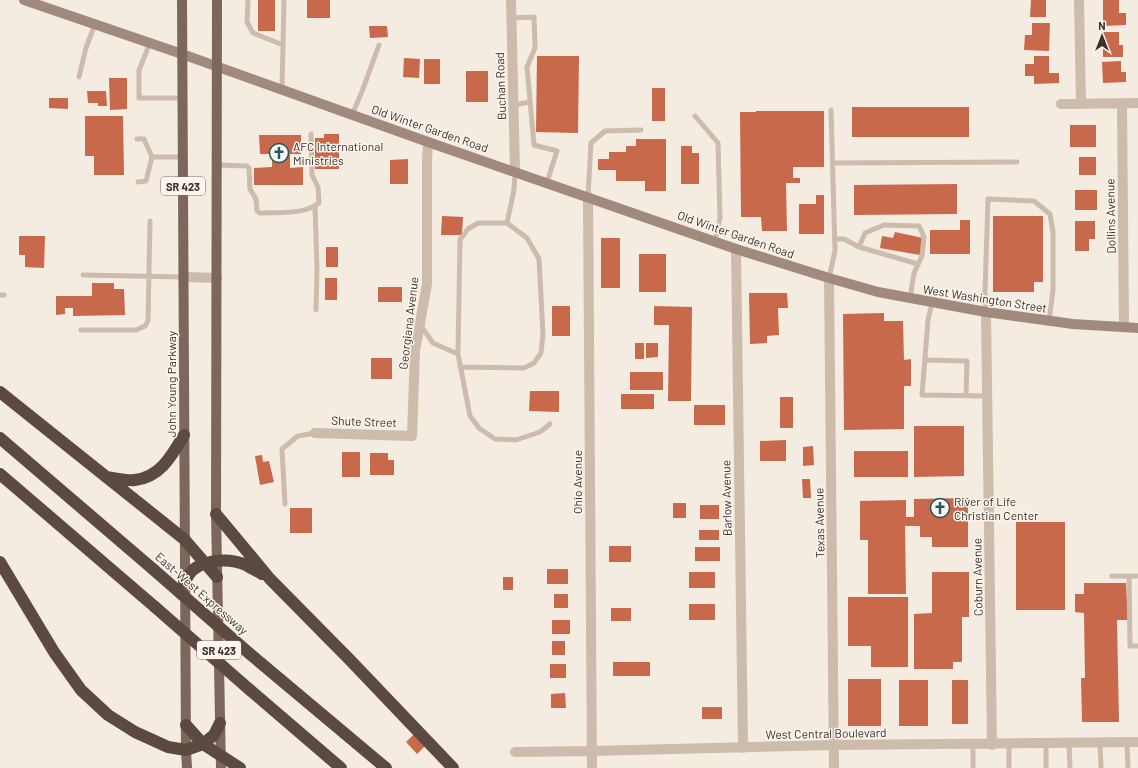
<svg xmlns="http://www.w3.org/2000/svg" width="1138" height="768" font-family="Barlow,sans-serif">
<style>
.building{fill:#c8694b}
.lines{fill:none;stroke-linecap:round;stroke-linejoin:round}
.service{stroke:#cdbbac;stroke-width:5}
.minor{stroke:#cdbbac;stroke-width:10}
.secondary{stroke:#a18a7d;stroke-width:10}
.primary{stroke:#7d675c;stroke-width:10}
.motorway{stroke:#5c4a42;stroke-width:12}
.motorway-bridge{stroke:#5c4a42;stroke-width:12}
.labels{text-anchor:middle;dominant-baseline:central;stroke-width:3;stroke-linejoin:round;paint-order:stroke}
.shield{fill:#fbf5ee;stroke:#756b66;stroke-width:1}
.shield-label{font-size:11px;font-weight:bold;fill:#3b302b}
.street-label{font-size:12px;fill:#3b302b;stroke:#fbf5ee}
.poi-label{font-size:12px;fill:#3b302b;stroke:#fbf5ee;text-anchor:start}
</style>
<rect width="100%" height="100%" fill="#f4ebe1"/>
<path class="building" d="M258,0H275V31H258Z
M307,0H330V18H307Z
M1031,0H1046V17H1030Z
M1103,0H1119V13H1126V25L1103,26Z
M1032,23H1050L1049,51L1024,50L1025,35H1032Z
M369,26H387L388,37L370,38Z
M1103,32H1119V45H1123V57H1103Z
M537,56H579L578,133L536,132Z
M1034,56H1049V73H1059V83L1034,84V76H1025V64H1034Z
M404,58L420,59L419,78L403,77Z
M424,59H440V84H424Z
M1121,61V72H1126V82L1103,83L1102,62Z
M466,71H488V102H466Z
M109,78H127V109L110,110Z
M652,88H665V121H652Z
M87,91H106L107,106H98V103H88Z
M49,98H68V109L49,108Z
M852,107H969V137H852Z
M756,111H824V167H793V178H800V183H786L787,231H762L761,217H741L740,112H756Z
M85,116H123L124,175H94V156H85Z
M1070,125H1096V147H1070Z
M324,134H339V169H315V138H324Z
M259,135H301V154H290V168L303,167V185H254V168L272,167V154H260Z
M636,139H666V191H645V181H616V170H598V159H609V152H626V146H636Z
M681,146H692V153H699V184H681Z
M1079,157H1096V175H1079Z
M408,159V184H390V160Z
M957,184V214L854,215V185Z
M1075,190H1097V210H1075Z
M816,195H824V234H799V204H816Z
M442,216L463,217L462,235H441Z
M993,216H1043V282H1034V292H993Z
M960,220H970V254H930V230H960Z
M1075,221H1095V239H1089V251H1075Z
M895,232L923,238L920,255L880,248L882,236L893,238Z
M19,236H45L44,268L25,267V255H19Z
M601,238H620V288H601Z
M326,247H338V267H326Z
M639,254H666V292H639Z
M325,278H337V300H325Z
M92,283H114V289H124L125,315L73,316V308H65V314L56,315V296H92Z
M378,287H402V302H378Z
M749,293H787L788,308H778L779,335L767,336V343L750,344Z
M552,306H570V336H552Z
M654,306L692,307L691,401H668L669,325H654Z
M884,313V321H903L904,360L911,359V386H904V429L844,430L843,314Z
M635,343H644V359H635Z
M646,343H658V357L646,358Z
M371,358H392V379H371Z
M630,372H663V390H630Z
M530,391H559V412L529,411Z
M621,394H654V409H621Z
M780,397H793V428H780Z
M694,405H725V425H694Z
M914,426H964V476L914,477Z
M786,440V461H760V441Z
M813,446L814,465L803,466V447Z
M854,451H908V477H854Z
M342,452H360V477H342Z
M370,453H388V460H394V475H370Z
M262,455L263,462L269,461L274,482L260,485L255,456Z
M802,479H810L811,498H803Z
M968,498V547H932V537H920V526H905L906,594H868V540H860V501L906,500V517H914V499Z
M673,503H686V518H673Z
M700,505H719V519H700Z
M290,508H312V533H290Z
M1016,522H1065V610H1016Z
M699,530H719V540H699Z
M609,546H631V562H609Z
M695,547H720V561H695Z
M547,569H568V584H547Z
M689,572H715V588H689Z
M932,572H969V617H962V662H953V669H914V614L932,613Z
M503,577H513V590H503Z
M1084,583H1126L1128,620H1117L1119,722H1082L1081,678H1085L1084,613L1075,612V594H1084Z
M554,594H568V608H554Z
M848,597H908V667H871V646H848Z
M689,604H715V620H689Z
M611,608H631V621H611Z
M552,620H570V634H552Z
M552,641H565V655H552Z
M613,662H650V676H613Z
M550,664H566V678H550Z
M848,679H881V726H848Z
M899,680H928V726H899Z
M952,680H968V724H952Z
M565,693L566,708H551V694Z
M702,707H722V719H702Z
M415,733L427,744L417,754L406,742Z"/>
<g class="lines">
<path class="service" d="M248,0L247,22L253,33L283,45
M511,18L534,17L535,48L527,67L534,145L557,151L547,182
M150,43L139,70V98H182
M79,77L86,48L95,24
M282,90L284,0
M514,105L530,102
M352,115L363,89L379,45
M695,116L718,143L720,218L715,241
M137,139H144L152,157L146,181L138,182
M152,157H183
M833,163L1017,162
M217,165L247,166L249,168L250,189L256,199L257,211L260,213C279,212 303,215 319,203L318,187L312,175L311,134
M588,196L591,143L605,131L641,130
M315,206L317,269L316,310
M507,223L514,190L515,172
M835,239H844L859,247
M83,275L184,277
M829,278L835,251L831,110
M0,295H4
M910,298L914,273L922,256L924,237L919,226L884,225L865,233L859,247L918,264
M932,303L928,320L922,395L987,396
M986,312L985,291L988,199L1034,201L1050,214L1053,232V290L1049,321
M421,326L433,343L458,354
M81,330H136L145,326L148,321L150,221
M925,360L967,361L966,396
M460,367L524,368L534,363L541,353L543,334L539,259L527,238L507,223H478L468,229L460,240L458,354L470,416L479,428L495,439L516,440L540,432L550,424
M285,504L282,449L298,436L315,433
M1112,576H1129
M1138,576H1129L1130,646H1138
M1127,742L1128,768
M1069,743L1070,768
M1100,743L1101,768
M1009,744V768
M1046,744V768
M973,745V768"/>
<path class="minor" d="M511,0L515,171
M1079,0L1081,104
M1061,104L1138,103
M1122,104L1124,327
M588,196L592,768
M736,249L743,748
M184,277L217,278
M829,278L834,768
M986,312L992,745
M315,433L412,436L415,351L427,284V160L428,142
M515,752L592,751L834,745L1138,742"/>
<path class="secondary" d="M24,0L182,54L428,142L736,249L829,278L878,292L986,312L1073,324L1138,328"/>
<path class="primary" d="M182,0L186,750L187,768
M217,0L216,514L221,768"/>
<path class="motorway" d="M0,392L184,539L217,577
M0,438L154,570
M0,474L155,607
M106,477C115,478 126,481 135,480C161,477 172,455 184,435
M216,514L270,579L350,660L453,768
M0,562L54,652L81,690L108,715L135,732L168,747L186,750L203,744L214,735L220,723
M184,582C187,578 190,572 194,569C208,559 230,558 246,565C251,568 257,571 262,574
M250,654L386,768
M250,690L341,768
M186,725L203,744L240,768"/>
<path class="motorway-bridge" d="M154,570L250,654
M155,607L250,690"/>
</g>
<defs>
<g id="church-ring" transform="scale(1)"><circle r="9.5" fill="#fbf5ee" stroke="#1f5a5e" stroke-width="1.5"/><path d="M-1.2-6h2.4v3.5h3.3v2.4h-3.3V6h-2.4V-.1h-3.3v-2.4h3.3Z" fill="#1f5a5e"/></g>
</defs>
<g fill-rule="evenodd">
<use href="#church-ring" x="279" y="153"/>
<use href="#church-ring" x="940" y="508"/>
</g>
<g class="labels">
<g class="shield">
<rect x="161" y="177" width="44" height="18" rx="3"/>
<rect x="197" y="641" width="44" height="18" rx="3"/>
</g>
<g class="shield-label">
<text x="183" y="186">SR 423</text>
<text x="219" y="650">SR 423</text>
</g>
<g class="street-label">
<text transform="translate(500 86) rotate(-92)">Buchan Road</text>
<text transform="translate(430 128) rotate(19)">Old Winter Garden Road</text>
<text transform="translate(1110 216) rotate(-91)">Dollins Avenue</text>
<text transform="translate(736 234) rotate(19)">Old Winter Garden Road</text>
<text transform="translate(985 298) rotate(9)">West Washington Street</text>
<text transform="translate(408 323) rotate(-83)">Georgiana Avenue</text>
<text transform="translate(171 384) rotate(-90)">John Young Parkway</text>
<text transform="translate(364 421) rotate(2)">Shute Street</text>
<text transform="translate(577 482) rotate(-90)">Ohio Avenue</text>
<text transform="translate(726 498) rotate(-91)">Barlow Avenue</text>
<text transform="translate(819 523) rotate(-91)">Texas Avenue</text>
<text transform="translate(977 577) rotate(-91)">Coburn Avenue</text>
<text transform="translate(202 593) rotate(41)">East-West Expressway</text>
<text transform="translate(826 733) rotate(-1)">West Central Boulevard</text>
</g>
<g class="poi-label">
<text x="293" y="146">AFC International<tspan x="293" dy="14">Ministries</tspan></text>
<text x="954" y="501">River of Life<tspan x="954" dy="14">Christian Center</tspan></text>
</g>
</g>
<g transform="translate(1102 36)" stroke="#fbf5ee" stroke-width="3" paint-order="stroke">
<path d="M0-3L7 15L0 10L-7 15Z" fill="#3b302b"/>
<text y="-6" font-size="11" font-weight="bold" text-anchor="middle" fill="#3b302b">N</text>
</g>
</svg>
